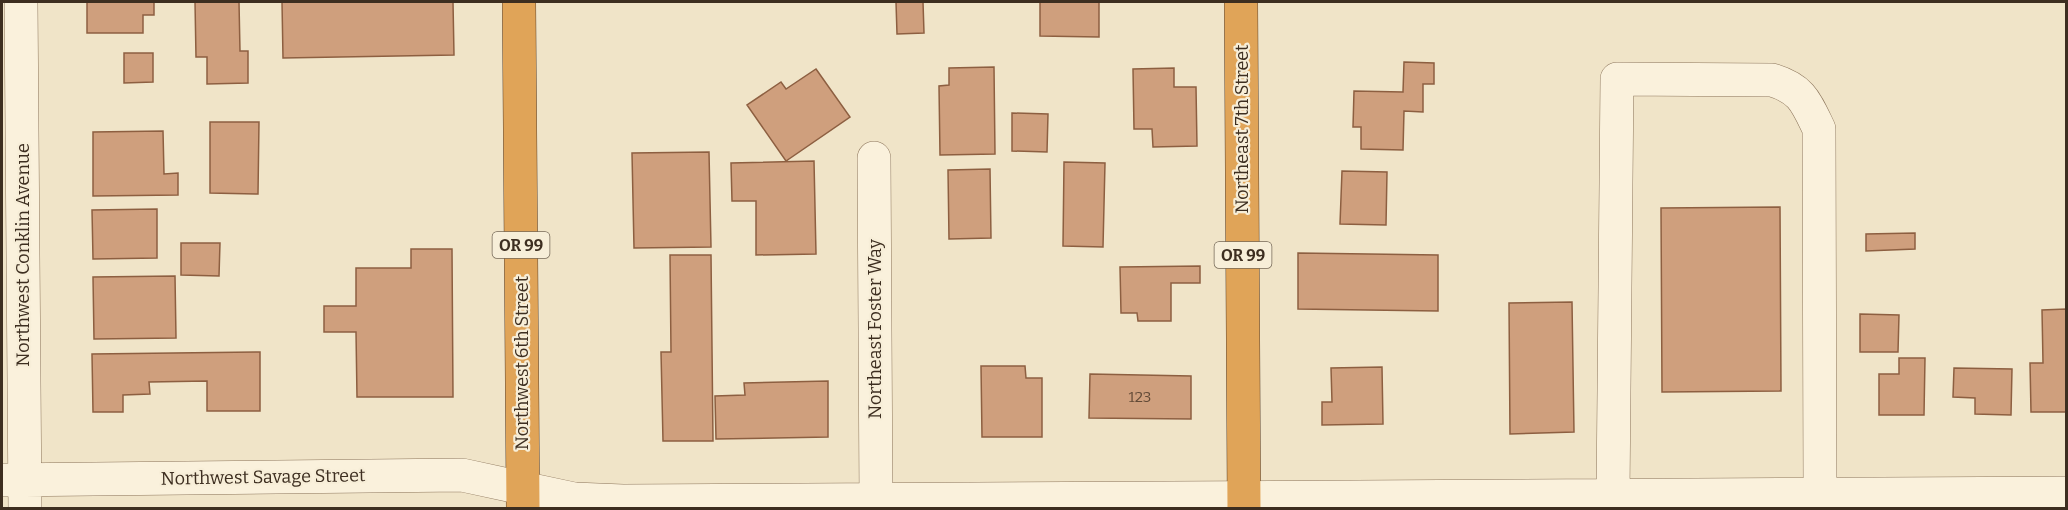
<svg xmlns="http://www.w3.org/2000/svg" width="2068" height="510" font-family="Bitter,serif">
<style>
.building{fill:#cf9f7d;stroke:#8d5f41;stroke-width:1.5}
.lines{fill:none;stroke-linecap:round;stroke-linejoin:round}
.minor-casing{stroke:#8d765c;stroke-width:34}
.highway-casing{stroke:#5b4430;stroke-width:34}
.minor{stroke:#faf1dc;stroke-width:33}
.highway{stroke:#e0a458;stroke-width:33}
.labels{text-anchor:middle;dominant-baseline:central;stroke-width:4.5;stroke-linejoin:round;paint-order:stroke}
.number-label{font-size:15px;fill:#624a37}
.shield{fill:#f7eed8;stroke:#756857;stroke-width:1.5}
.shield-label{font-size:16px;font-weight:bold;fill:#3d2e20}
.street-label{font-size:18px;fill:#3d2e20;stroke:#f7eed8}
</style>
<rect width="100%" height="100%" fill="#f0e4c8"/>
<path class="building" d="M87,2H154V15H143V33H87Z
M195,2H239L240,51H248V83L207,84V57H196Z
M282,2H453L454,55L283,58Z
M896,2H923L924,33L897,34Z
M1040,2H1099V37L1040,36Z
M124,53H153V82L124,83Z
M1404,62L1434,63V84H1423V112L1404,111L1403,150L1361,149V127H1353L1354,91L1403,92Z
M994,67L995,154L940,155L939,86L949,85V68Z
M1174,68V87H1196L1197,146L1153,147L1152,129H1134L1133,69Z
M816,69L850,117L786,161L747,105L781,82L786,89Z
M1012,113L1048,114L1047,152L1012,151Z
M210,122H259L258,194L210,193Z
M163,131L164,174L178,173V195L93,196V132Z
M709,152L711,247L634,248L632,153Z
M814,161L816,254L756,255V201H732L731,163Z
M1064,162L1105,163L1103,247L1063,246Z
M990,169L991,238L949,239L948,170Z
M1342,171L1387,172L1386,225L1340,224Z
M1780,207L1781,391L1662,392L1661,208Z
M157,209V258L93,259L92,210Z
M1915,233V249L1866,251V234Z
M181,243H220L219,276L181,275Z
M411,249H452L453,397H357L356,332H324V306H356V268H411Z
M1298,253L1438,255V311L1298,309Z
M670,255H711L713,441H663L661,352H671Z
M1200,266V283H1171V321H1138L1137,313H1121L1120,267Z
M175,276L176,338L94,339L93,277Z
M1572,302L1574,432L1510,434L1509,303Z
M2066,309V412H2031L2030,363H2043L2042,310Z
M1860,314L1899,315L1898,352H1860Z
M260,352V411H207V381L149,382L150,394L123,395V412H93L92,354Z
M1899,358H1925L1924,415H1879V374H1899Z
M981,366H1025L1026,378H1042V437H982Z
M1382,367L1383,424L1322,425V402H1332L1331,368Z
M1954,368L2012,369L2011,415L1975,414V398L1953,397Z
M1090,374L1191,376V419L1089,418Z
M828,381V437L716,439L715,396L745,395L744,383Z"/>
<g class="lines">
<g class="minor-casing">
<path id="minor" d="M21,2L25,508
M874,158L876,500
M2,480L462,475L574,499L623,501L2066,493
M1613,495L1617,79L1772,80C1802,89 1806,102 1819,129L1820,494"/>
</g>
<g class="highway-casing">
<path id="highway" d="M519,2L523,508
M1241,2L1244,508"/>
</g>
<use href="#minor" class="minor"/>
<use href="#highway" class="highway"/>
</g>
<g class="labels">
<g class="number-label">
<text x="1140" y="397">123</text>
</g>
<g class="shield">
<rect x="492.5" y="232" width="57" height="26" rx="4.5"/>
<rect x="1214.5" y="242" width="57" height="26" rx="4.5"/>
</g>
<g class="shield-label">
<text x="521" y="245">OR 99</text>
<text x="1243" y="255">OR 99</text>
</g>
<g class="street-label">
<text transform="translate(1242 129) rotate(-90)">Northeast 7th Street</text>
<text transform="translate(23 255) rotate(-90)">Northwest Conklin Avenue</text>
<text transform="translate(875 329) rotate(-90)">Northeast Foster Way</text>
<text transform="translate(522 363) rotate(-90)">Northwest 6th Street</text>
<text transform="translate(263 477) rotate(-1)">Northwest Savage Street</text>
</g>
</g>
<rect width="2068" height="510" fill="none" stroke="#3d2e20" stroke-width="6"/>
</svg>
